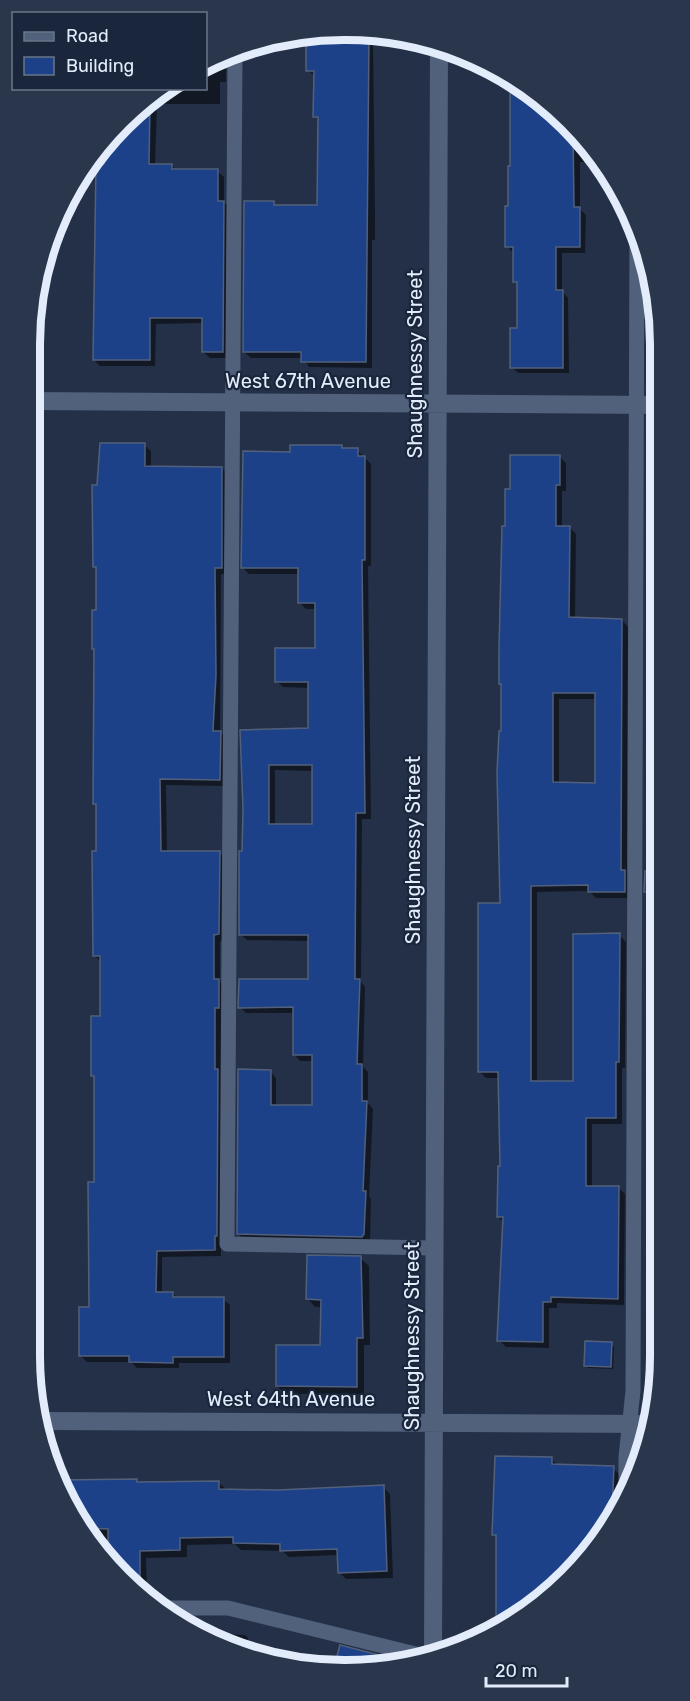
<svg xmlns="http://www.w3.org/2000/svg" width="690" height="1701" font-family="Rubik,sans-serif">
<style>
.shadow{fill:#0007;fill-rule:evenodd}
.building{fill:#1c4189;stroke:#52607b;stroke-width:1.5;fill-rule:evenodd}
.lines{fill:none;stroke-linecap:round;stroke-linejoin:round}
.service{stroke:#51607b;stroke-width:15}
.minor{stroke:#51607b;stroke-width:18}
.labels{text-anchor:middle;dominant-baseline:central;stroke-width:4.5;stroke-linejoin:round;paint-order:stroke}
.street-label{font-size:20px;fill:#e3ecfb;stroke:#19263c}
.rim{fill:none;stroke:#e3ecfb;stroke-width:8}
</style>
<rect width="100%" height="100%" fill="#233047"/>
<path class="shadow" d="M324,31L373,37L375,212V240H372V368L309,367L303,358H251L244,352L273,202L277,206H319L320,121L315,116V76L307,70V35Z
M226,57V82H220V104H157L155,165H172L177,171H217L224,177V202L230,208L229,358H210L203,352L204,323L156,324L155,366H100L94,360L105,142L172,88H206V63Z
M509,78L520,83L582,138L597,162H580V209L586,215L585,253H562V291L568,298L569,373H518L512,367L519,330V286L515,282L513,253L507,246L512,168V81Z
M144,445L151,451V467L222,468L228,475V574H221L220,732L227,739L226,786L166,785L167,853H219L226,859L225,940L220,941V982L225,987V1013L221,1014V1256L162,1257V1293H173L178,1299H223L230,1305V1363H179V1368H137L131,1362H87L80,1355L91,1308L95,1183L96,1078L92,1075L101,1018V962L95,956L97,806L95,803L96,651L93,648L98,611V570L94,567L99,487Z
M342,447L345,450H357L371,464V566H368L371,819H362L361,982L365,987L363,1067L368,1072V1103L373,1109L369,1197L371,1199L370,1241L245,1240L238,1234L270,1071L276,1078V1106L313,1107V1061H300L294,1054V1013H246L240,1007L309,981L310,941L247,940L240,934L244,853L242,732L310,729V688L283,687L276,681L316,650V609H306L299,602V574H249L243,568L291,453ZM275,770L313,771V826L275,825Z
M560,457L566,463V491H562V528H570L576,534L575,619L622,620L628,627L627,874L631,879V898H596L589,891L537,892V1083H574L619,935L626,942L625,1068H622V1124H592V1187L619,1188L625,1194L624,1305L557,1303V1308H549V1348L506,1347L499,1340L504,1222L498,1217L502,1167L499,1078H486L479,1071L502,905L506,527L512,491ZM559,699H596V784H559Z
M646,750H658V778L646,767Z
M659,872V935L649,925V894L646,891Z
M360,1258L369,1266L370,1345H364V1394H285L277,1386L322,1347L323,1307H315L308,1299Z
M611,1344L614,1347L613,1369L588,1368L586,1366Z
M551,1458L557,1465L613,1468L619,1474V1503L595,1548L503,1629L496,1631L498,1538L494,1534Z
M62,1481L218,1482L226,1489L278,1491L383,1487L390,1494L393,1578L346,1579L339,1572V1555L289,1557L282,1551L241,1550L235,1544L187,1545V1557L146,1558L147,1595L108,1563Z
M223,1634L245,1635L248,1638L247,1649L223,1641Z"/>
<path class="building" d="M324,31L369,37L366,362H301V352H243L244,201H274V205H317L318,117H313L314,71H306V36Z
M510,78L520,83L573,130L574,207H580V247H556V290H563V368H510V328H517V282H513V247H505V206H508V166H510Z
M150,105L149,164H172V169H218V201H224L223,352H202V318H150V360H93L96,164H104V145L108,138Z
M100,443H145V466L222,467V568H215L216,675L213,731H221L220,780L160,779L161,851H220L219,934L214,935V979H219V1008H215V1069H218L217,1236H215V1250L157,1251L156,1292H173V1297H224V1357H173V1363L129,1362V1356H79V1307H89L88,1182H94V1076H91V1016H100V956H93L92,851H96V804H93L94,649H92V610H96V567H93L92,485H97Z
M290,445H342V448H358V456H365V560H362L365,813H356L355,979H360L357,1064H362V1101H367L363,1191H366L364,1234L362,1237L237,1234L238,1069L271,1070V1105H312V1055H293V1007L238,1008L239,979H308V935H239V851H242L243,809L240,730L308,728V682H275V648H315V603H298V568H241L243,451L290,452ZM269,765H312V824H269Z
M510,455H560V485H556V526H570L569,617L622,619L621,870H625V892H588V885L531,886V1081H573V934L620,933L619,1062H616V1118H586V1186H619L618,1299L551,1297V1302H543V1342L497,1341L503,1217H497L498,1166H500L498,1072H478V903H500L497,773L499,731H501V684H499V649L502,526H505V489H510ZM553,693H595V783L553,782Z
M645,871H659V891L644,892Z
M307,1255L361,1256L363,1338H357V1387L276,1386V1345H320L321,1300L306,1299Z
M585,1341L612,1342L611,1367L584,1366Z
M495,1456L552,1457V1464L614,1466L612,1514L595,1548L503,1629L496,1631V1535H492Z
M137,1479V1482L219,1481V1489L278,1490L384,1485L387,1571L338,1573L337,1549L280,1551V1544L233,1543V1537L180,1538V1550L140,1551V1590L108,1564V1529L88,1528L60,1480Z
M340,1645L398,1660V1665L334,1667Z"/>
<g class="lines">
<path class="service" d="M235,55L227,1244L433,1248
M626,1490V1457L633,1391L637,228
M162,1608H228L428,1657"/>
<path class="minor" d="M30,401L658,405
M41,1421L649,1424
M433,1655L439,46"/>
</g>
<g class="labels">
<g class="street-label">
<text transform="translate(415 364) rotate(-90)">Shaughnessy Street</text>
<text x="308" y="381">West 67th Avenue</text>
<text transform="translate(413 850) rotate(-90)">Shaughnessy Street</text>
<text transform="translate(412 1336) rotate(-90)">Shaughnessy Street</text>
<text x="291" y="1399">West 64th Avenue</text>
</g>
</g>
<path d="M0 0H690V1701H0ZM344 40H346A304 304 0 0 1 650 344V1356A304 304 0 0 1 346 1660H344A304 304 0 0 1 40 1356V344A304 304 0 0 1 344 40Z" fill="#29364b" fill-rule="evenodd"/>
<path class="rim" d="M344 40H346A304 304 0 0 1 650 344V1356A304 304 0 0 1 346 1660H344A304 304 0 0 1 40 1356V344A304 304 0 0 1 344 40Z"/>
<rect x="12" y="12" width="195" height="78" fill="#19263c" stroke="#6a7588" stroke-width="1.5"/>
<rect x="24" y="32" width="30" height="9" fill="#51607b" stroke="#6a7588" stroke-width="1.5"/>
<text x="66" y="42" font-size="18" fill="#e3ecfb">Road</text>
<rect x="24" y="57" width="30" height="18" fill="#1c4189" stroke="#6a7588" stroke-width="1.5"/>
<text x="66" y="72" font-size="18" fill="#e3ecfb">Building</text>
<path d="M486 1677v9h81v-9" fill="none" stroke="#e3ecfb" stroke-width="3"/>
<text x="495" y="1677" font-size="18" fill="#e3ecfb" stroke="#19263c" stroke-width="4.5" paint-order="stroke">20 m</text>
</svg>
